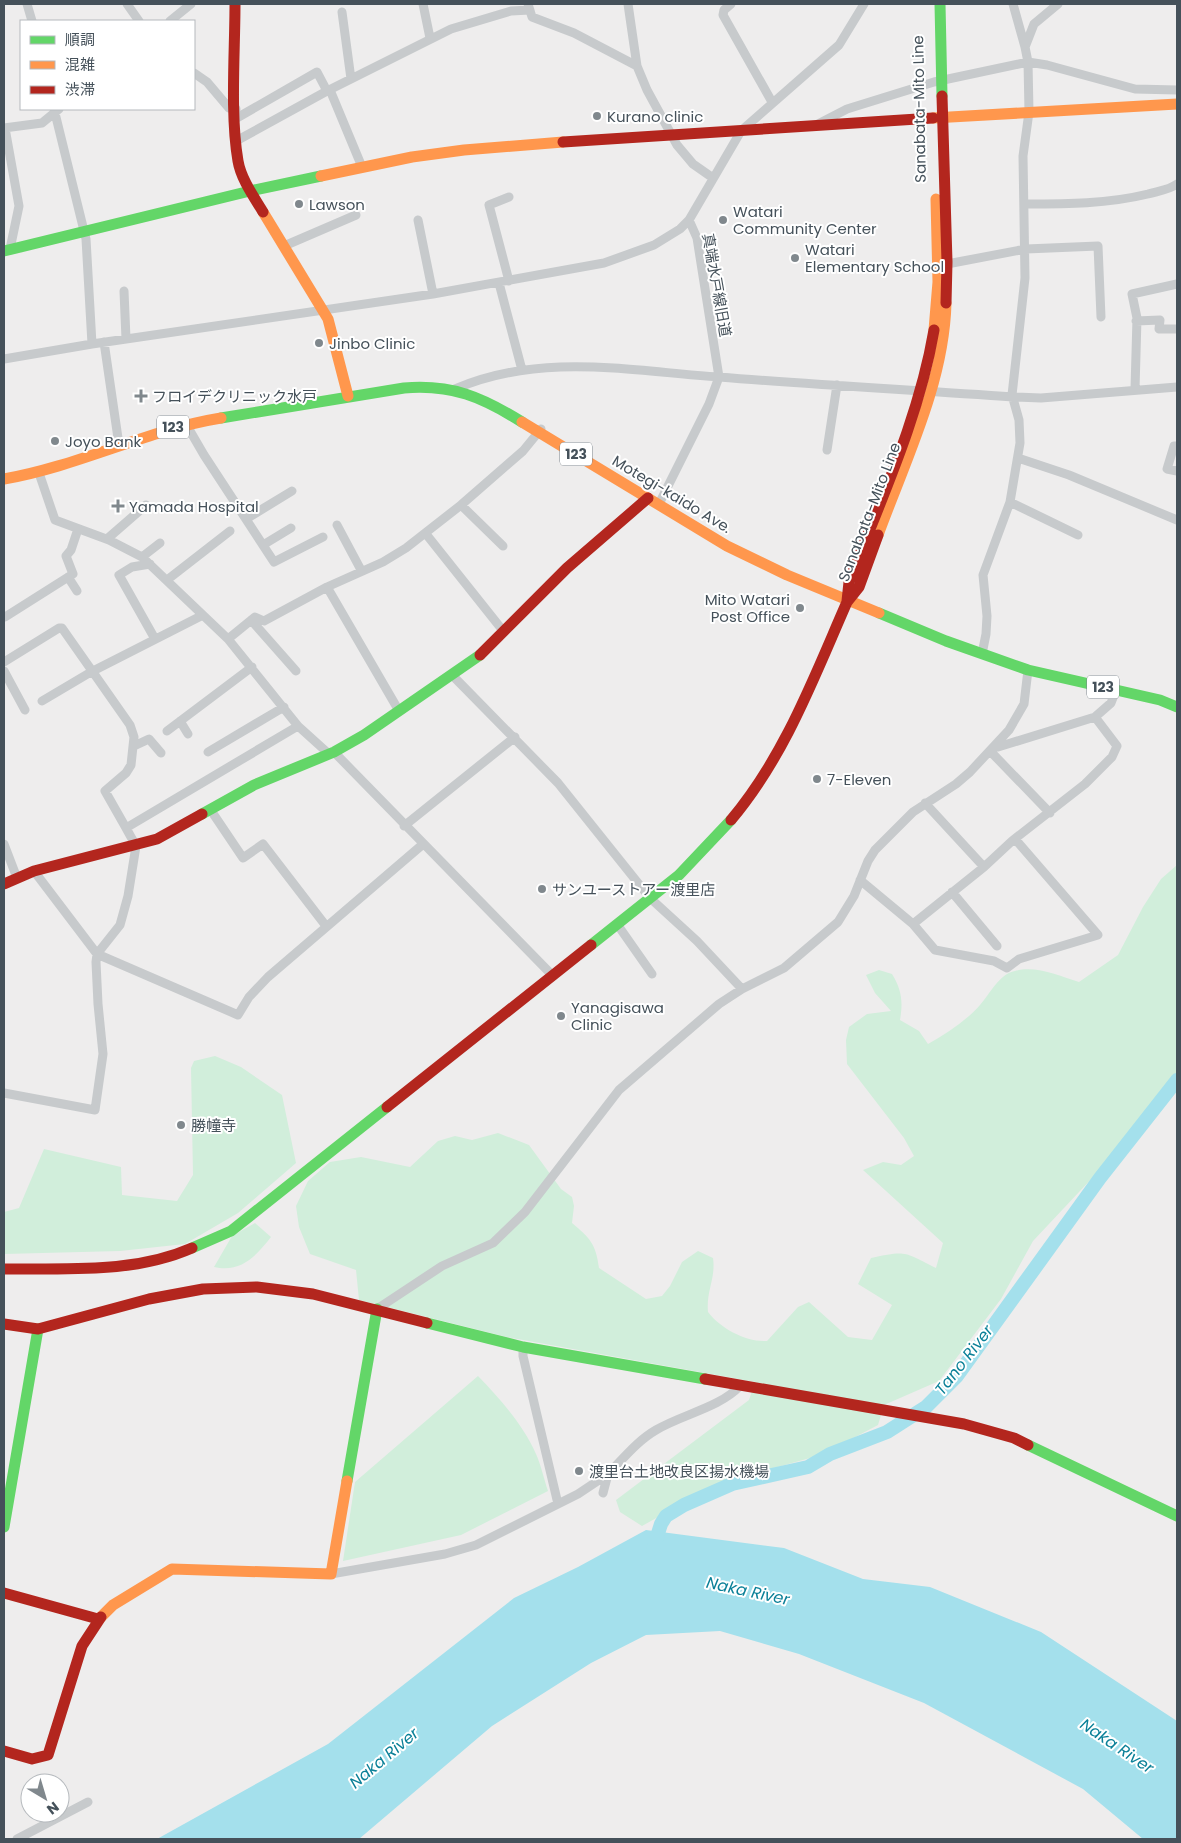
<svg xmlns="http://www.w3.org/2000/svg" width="1181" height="1843" font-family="Poppins,'Noto Sans JP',sans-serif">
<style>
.green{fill:#d1eedb}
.water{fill:#a4e0ec}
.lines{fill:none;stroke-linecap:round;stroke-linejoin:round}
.river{stroke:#a4e0ec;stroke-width:14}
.street{stroke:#c7cacc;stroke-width:9}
.fast{stroke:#63d668;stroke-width:11}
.slow{stroke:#ff974d;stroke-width:11}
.jam{stroke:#b3261e;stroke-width:11}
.poi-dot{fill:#80888d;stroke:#fff;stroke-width:2}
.labels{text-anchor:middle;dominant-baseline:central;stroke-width:4;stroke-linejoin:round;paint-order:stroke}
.shield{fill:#fff;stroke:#7d858c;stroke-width:1}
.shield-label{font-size:14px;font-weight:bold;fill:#45515a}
.street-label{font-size:15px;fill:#45515a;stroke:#fff}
.poi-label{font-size:15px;fill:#45515a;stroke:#fff;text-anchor:start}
.water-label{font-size:16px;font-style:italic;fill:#0b8098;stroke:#fff}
</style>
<rect width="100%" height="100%" fill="#eeeded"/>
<path class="green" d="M1177,865V1073L1095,1175L1033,1241L1001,1299L939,1381L884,1405L878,1425L821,1455L719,1483L642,1526L620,1512L616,1500L749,1400L755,1382L507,1337L359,1300L356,1270L310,1254L299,1227L296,1206L308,1181L330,1162L361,1157L410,1167L438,1141L455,1136L472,1140L498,1133L529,1145L561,1189L572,1197L574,1206L572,1223C590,1238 596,1244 599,1268L646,1299L662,1296L670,1286L682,1262L698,1251L713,1258C716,1278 706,1291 708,1312C721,1329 746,1342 767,1341L798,1307L809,1302L848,1337L872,1340L892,1305L858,1284L871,1258C907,1250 904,1252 936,1268L943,1243L863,1170L883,1162L901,1165L914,1156L904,1138L847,1064L846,1040L849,1027L867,1014L891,1011L875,993L866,975L879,970L892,974C902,990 903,1002 900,1020L919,1031L928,1044C947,1033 966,1021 980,1005C990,994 999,974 1015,971C1036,965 1059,976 1079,982L1118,955L1143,907L1161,879Z
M215,1056L241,1067L282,1095L296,1163L238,1213L185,1244L120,1251L4,1254V1212L19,1208L44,1149L121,1167L122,1195L177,1201L193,1175L191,1068L194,1061Z
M255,1223L271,1237C256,1256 241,1273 214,1267L232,1236Z
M478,1376C500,1399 523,1424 536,1454C541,1465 544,1479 548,1491L461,1535L343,1561L355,1482Z"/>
<path class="water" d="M646,1530L784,1548L863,1579L930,1587L1041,1632L1177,1721V1839H1143L1083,1789L924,1703L799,1654L720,1631L646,1635L591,1663L492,1726L359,1839H157L328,1744L514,1598L578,1567Z"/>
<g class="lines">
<path class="river" d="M653,1549L661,1524L666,1516L684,1505L732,1484L808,1467L830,1454L887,1432L926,1407L957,1376L1100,1178L1177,1080"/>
<path class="street" d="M27,4L32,21
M127,4L139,21
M423,4L430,38
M528,4L532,17L574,33L637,66
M628,4L637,66L647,90L677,145L693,164L713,178
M731,4L724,10L723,15L772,102
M1013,4L1025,47
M342,12L351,79
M170,21L191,4
M194,73L207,82L229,108L236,109
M330,90L362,167
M54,109L86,239L92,344
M235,119L317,72L327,91L451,29L511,11L530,10
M818,124L847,109L934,82L1028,62L1047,65L1135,89L1177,90
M4,128L42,123L59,109
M5,128L19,206L10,249
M236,141L327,91
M1025,204C1067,204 1107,204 1148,194C1158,191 1169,190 1177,184
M418,220L433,294
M284,246L356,215
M947,264L1026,249L1098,246L1101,317
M509,281L489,205L509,197
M499,283L522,370
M124,291L126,339
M1136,321L1160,320L1159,329H1177
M104,342L119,445
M4,359L92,344L433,294L604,263L654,245L680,229L689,220L741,131L839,45L864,4
M455,389C541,352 629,371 719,377C817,385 915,390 1013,397L1041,398L1177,387
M1135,389L1137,318L1132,294L1177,284
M186,424L204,455L274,562L323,537
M1177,446H1174L1167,469L1177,471
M827,450L837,385
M1018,458L1069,475L1177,520
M39,473L55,520L109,540L142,557L228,639L298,726L329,754
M1010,502L1078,535
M659,504L709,404L719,377L697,238L689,220
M461,505L503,546
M246,519L292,491
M337,525L361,570
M426,534L504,632
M107,539L146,505
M263,545L291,528
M142,557L160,543
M150,564L132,567L119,575L155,639
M68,577L77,591
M167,580L230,531
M327,587L399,711
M5,617L73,574L66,556L71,550L78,529
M251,620L296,671
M228,639L255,617L264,621L327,587L383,562L406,548L461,505L523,451L541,429
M982,654L986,634L987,616L983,575L1010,502L1020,443L1019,420L1012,395L1025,278L1023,156L1029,112L1028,62L1025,47L1034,24L1058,4
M4,662L59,628H62L130,725L134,737L131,765L126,773L105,791L126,828
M4,671L25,710
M453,676L558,783L650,898L697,941L742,989
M42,701L91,672L201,616
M180,721L188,734
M167,731L252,667
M996,745L998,747L1095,717L1111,703L1116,690
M134,746L149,739L161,753
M208,752L284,707
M334,752L553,976
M991,752L1050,813
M925,803L984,867
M210,809L243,858L263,844L326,926
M404,826L515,737
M4,844L17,878
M34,871L97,954L238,1015L249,997L268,977L422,845
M860,880L913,924L984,867L1012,841L1085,784L1112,757L1117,746L1095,717
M952,892L997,946
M617,924L652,974
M913,924L935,950L994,961L1007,968L1019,959L1098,935L1015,839
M4,1093L95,1110L103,1054L98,1004L96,962L97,954L120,925L128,896L136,846L126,828L298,726
M377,1309L442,1266L493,1243L525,1212L619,1090L719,1004L742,989L784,968L838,922L854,896L868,861L875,850L913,812L956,784L970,772L1009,730L1024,704L1028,670
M523,1347V1356L558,1504
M608,1474C623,1459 637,1441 656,1430C683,1414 719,1408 740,1386
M331,1574L445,1554L476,1545L578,1494L608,1474L603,1493
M17,1839L88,1802"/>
<path class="fast" d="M940,4L942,96
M4,251L250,191L321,176
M221,418L404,388C452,384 482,397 522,422
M879,613L946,641L1028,670L1160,700L1177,707
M202,814L254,785L334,752L364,735L480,655
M591,945L679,875L731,820
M192,1248L231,1231L387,1107
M427,1323L523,1347L705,1379
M1028,1445L1177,1516
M347,1481L377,1309
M4,1527L38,1329"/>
<path class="slow" d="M933,118L1177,104
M321,176L412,157L464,150L563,142
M263,212L328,319L348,396
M934,330L938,282L936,199
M522,422L727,546L787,575L879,613
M4,479C79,466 147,430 221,418
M878,535C905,461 944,383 946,303
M101,1617L113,1605L172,1569L331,1574L347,1481"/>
<path class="jam" d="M235,4C235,51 230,115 238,161C241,179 254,197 263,212
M942,96L947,262L946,303
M563,142L933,118
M847,601L849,582C881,499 919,418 934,330
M480,655L567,568L648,498
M731,820C785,756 814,677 847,602L859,587L878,535
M4,884L34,871L157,839L202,814
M387,1107L591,945
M4,1269C67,1268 133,1274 192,1248
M4,1324L38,1329L149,1299L203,1289L257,1287L313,1294L427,1323
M705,1379L964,1424L1014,1438L1028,1445
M4,1593L98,1619
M4,1751L32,1759L48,1755L82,1646L101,1617"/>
</g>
<g class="poi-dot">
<circle cx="597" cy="116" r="5"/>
<circle cx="299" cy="204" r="5"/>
<circle cx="723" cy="220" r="5"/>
<circle cx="795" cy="258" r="5"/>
<circle cx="319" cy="343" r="5"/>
<path d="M138.5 388.5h5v5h5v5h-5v5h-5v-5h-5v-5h5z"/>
<circle cx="55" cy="441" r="5"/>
<path d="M115.5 498.5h5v5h5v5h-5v5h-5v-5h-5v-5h5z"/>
<circle cx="800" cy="608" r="5"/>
<circle cx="817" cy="779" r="5"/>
<circle cx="542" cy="889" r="5"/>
<circle cx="561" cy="1016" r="5"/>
<circle cx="181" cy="1125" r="5"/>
<circle cx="579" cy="1471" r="5"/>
</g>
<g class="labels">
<g class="shield">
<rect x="157" y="415.5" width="32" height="23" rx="4"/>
<rect x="560" y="442.5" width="32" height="23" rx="4"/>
<rect x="1087" y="675.5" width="32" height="23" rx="4"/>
</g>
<g class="shield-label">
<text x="173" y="427">123</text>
<text x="576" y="454">123</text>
<text x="1103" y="687">123</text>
</g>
<g class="street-label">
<text transform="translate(919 109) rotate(-91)">Sanabata-Mito Line</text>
<text transform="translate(717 285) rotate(80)">真端水戸線旧道</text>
<text transform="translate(672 494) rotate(31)">Motegi-kaido Ave.</text>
<text transform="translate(869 512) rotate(-69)">Sanabata-Mito Line</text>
</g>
<g class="poi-label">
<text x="607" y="116">Kurano clinic</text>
<text x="309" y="204">Lawson</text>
<text x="733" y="211">Watari<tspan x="733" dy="17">Community Center</tspan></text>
<text x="805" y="249">Watari<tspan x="805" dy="17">Elementary School</tspan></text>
<text x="329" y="343">Jinbo Clinic</text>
<text x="152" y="396">フロイデクリニック水戸</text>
<text x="65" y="441">Joyo Bank</text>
<text x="129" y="506">Yamada Hospital</text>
<text x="790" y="599" text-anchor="end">Mito Watari<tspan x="790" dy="17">Post Office</tspan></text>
<text x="827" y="779">7-Eleven</text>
<text x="552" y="889">サンユーストアー渡里店</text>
<text x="571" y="1007">Yanagisawa<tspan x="571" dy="17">Clinic</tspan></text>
<text x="191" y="1125">勝幢寺</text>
<text x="589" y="1471">渡里台土地改良区揚水機場</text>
</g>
<g class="water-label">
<text transform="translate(964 1360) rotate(-52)">Tano River</text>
<text transform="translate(748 1591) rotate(12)">Naka River</text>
<text transform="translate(1117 1746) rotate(34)">Naka River</text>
<text transform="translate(384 1758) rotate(-40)">Naka River</text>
</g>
</g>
<rect width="1181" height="1843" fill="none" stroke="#45515a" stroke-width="10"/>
<rect x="20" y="20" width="175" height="90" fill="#ffffff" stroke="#b5b9bd"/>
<rect x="30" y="36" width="25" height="8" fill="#63d668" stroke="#b5b9bd"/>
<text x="65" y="45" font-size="15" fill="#45515a">順調</text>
<rect x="30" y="61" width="25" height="8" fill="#ff974d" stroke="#b5b9bd"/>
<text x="65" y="70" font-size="15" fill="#45515a">混雑</text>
<rect x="30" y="86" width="25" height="8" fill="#b3261e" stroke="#b5b9bd"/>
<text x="65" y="95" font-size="15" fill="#45515a">渋滞</text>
<g transform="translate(45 1798) rotate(142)"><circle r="24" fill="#ffffff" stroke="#b5b9bd"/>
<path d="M0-4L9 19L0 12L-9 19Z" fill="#80888d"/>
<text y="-8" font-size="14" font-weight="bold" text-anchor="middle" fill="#45515a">N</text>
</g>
</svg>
